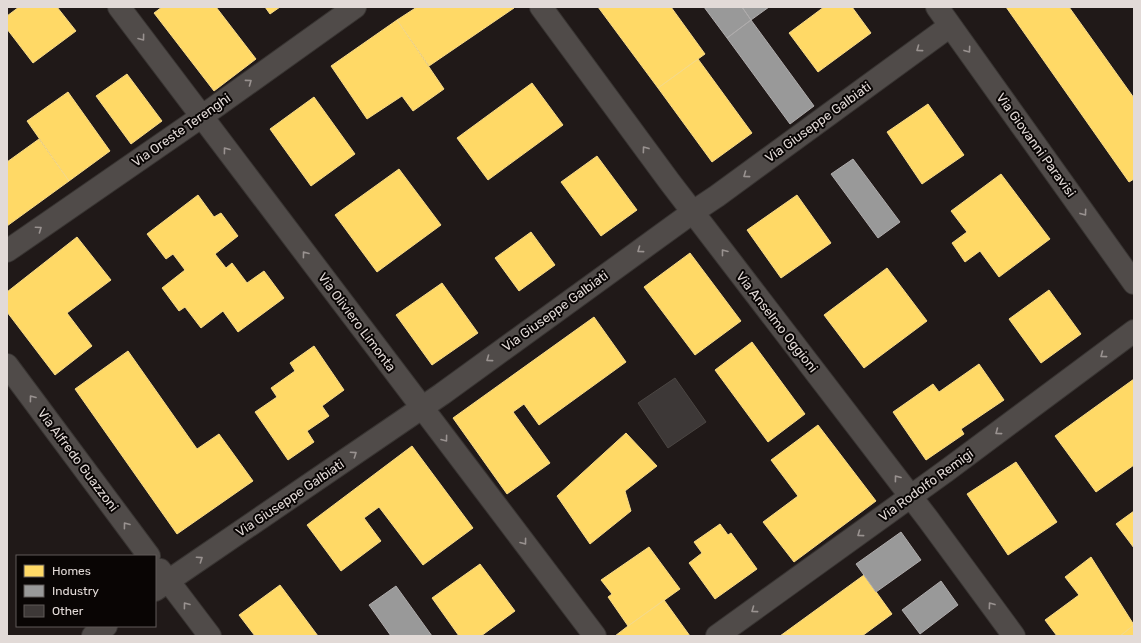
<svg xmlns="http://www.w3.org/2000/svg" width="1141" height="643" font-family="Rubik,sans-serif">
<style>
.homes{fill:#ffd966;stroke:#f6d988}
.industry{fill:#999;stroke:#afacac}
.building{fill:#3d3837;stroke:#4a4542}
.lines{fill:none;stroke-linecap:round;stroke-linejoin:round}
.minor-casing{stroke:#383432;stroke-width:24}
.minor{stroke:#504b49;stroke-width:22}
.oneway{stroke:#999290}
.labels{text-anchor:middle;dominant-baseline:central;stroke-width:4;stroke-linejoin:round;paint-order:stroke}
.street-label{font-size:13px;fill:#e2dad7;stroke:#090504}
</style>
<rect width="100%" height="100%" fill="#201918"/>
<path class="homes" d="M19,7H57L76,31L33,63L7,29V16Z
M162,7H216L256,59L214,91L154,13Z
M265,7H280L270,14Z
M417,7H513L514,8L429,66L397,20Z
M598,7H671L705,54L658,88Z
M824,7H852L871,33L818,72L789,33Z
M1006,7H1069L1134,98V179L1129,182Z
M397,20L444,89L413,111L402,96L367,119L331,66Z
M698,59L752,133L712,162L658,88Z
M127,74L162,121L131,144L96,96Z
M532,83L563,125L488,180L457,138Z
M68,92L110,151L69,181L27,121Z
M314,97L355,154L311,186L270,129Z
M928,104L964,155L922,184L887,132Z
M39,139L69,181L7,226V162Z
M597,156L637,210L601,236L561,182Z
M399,169L441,225L377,272L335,215Z
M1001,174L1050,239L999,277L980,251L965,262L952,243L967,232L951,211Z
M198,195L214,217L221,213L238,236L215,254L226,268L232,263L247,283L264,271L284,298L238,332L223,311L201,328L185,307L179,311L162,288L185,270L173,254L166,259L147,234Z
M797,195L831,243L781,278L747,230Z
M531,232L555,265L519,291L495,258Z
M77,237L111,280L67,313L92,346L55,375L7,312V292Z
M690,253L741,321L695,355L644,287Z
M887,268L927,321L864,368L824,315Z
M442,283L478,333L432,365L396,315Z
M1049,290L1081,334L1041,363L1009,319Z
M594,317L626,362L539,425L524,404L513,412L550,463L507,494L453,418Z
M752,342L805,414L768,442L715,370Z
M314,346L344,390L322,406L329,416L307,431L314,442L288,460L255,412L277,397L271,388L295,371L290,363Z
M128,351L197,449L219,434L253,481L177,534L75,389Z
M979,364L1004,400L961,429L964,434L926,460L893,412L933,384L939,392Z
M1134,379V465L1096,492L1055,436Z
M818,425L876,501L794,562L763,522L798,496L771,460Z
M626,433L657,466L625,491L631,511L590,544L557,496Z
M412,446L473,528L423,565L379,507L364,518L381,541L341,571L307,525Z
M1016,462L1057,522L1008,555L967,494Z
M1134,511V548L1116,524Z
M720,524L728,535L731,533L757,569L715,599L689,563L702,553L694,542Z
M649,547L680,589L628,626L608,597L612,594L601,580Z
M1091,557L1134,625L1120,636H1057L1045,620L1079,595L1065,577Z
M480,564L515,611L481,636H459L432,598Z
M864,575L892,614L862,636H780Z
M280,585L318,636H255L239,615Z
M664,600L690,636H615L628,626Z
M1134,625V636H1120Z"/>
<path class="industry" d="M704,7H742L751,20L727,38Z
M742,7H769L751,20Z
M751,20L814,106L790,124L727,38Z
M853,159L900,222L878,238L831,174Z
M901,532L921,560L876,592L856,564Z
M941,581L958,605L920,634L902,610Z
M396,586L432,636H391L369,605Z"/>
<path class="building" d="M675,378L706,422L668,448L638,403Z"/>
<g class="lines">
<g class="minor-casing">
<path id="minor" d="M119,7L595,636
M541,7L669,181L928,519L1014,636
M937,7L1134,283
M7,251L201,117L355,7
M7,365L149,556
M160,570L210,636
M155,590L442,394L693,212L717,196L950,26
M93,636L106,626
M717,636L946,471L1134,331"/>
</g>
<use href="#minor" class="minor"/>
</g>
<defs><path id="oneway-chevron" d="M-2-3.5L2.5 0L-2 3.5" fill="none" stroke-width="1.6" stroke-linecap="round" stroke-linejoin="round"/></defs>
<g class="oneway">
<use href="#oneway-chevron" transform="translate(142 38) rotate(53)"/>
<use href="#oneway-chevron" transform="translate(919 49) rotate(144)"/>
<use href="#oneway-chevron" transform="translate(968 50) rotate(54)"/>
<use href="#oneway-chevron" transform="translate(249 82) rotate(-36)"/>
<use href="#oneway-chevron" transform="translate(645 149) rotate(-126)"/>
<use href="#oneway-chevron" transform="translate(226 150) rotate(-127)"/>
<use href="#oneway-chevron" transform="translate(746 175) rotate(144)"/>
<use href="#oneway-chevron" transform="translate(1084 213) rotate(54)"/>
<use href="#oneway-chevron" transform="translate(39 229) rotate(-35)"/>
<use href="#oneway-chevron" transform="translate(640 250) rotate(144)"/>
<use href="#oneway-chevron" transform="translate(724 252) rotate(-128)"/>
<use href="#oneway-chevron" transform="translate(305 254) rotate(-127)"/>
<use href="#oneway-chevron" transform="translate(1103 355) rotate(143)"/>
<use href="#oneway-chevron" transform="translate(489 359) rotate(144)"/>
<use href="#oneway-chevron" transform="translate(32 398) rotate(-127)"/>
<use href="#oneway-chevron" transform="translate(998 432) rotate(143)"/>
<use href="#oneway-chevron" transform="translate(445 439) rotate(53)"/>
<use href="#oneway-chevron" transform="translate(354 454) rotate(-34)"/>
<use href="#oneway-chevron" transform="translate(897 478) rotate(-127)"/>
<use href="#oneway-chevron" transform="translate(126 525) rotate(-127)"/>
<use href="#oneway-chevron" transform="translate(860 534) rotate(144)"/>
<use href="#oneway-chevron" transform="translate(524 542) rotate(53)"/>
<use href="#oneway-chevron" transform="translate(200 559) rotate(-34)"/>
<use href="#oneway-chevron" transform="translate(186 605) rotate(-127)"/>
<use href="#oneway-chevron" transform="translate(991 605) rotate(-126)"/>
<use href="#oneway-chevron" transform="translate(754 610) rotate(144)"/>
</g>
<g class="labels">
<g class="street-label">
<text transform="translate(818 122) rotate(-36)">Via Giuseppe Galbiati</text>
<text transform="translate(181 130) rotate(-35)">Via Oreste Terenghi</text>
<text transform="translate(1036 145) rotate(54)">Via Giovanni Paravisi</text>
<text transform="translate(555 311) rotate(-36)">Via Giuseppe Galbiati</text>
<text transform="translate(357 322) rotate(53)">Via Oliviero Limonta</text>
<text transform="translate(777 322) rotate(52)">Via Anselmo Oggioni</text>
<text transform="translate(78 460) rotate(53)">Via Alfredo Guazzoni</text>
<text transform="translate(926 485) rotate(-36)">Via Rodolfo Remigi</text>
<text transform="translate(290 498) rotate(-34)">Via Giuseppe Galbiati</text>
</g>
</g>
<rect width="1141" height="643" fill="none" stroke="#e2dad7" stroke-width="16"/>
<rect x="16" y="555" width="140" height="72" fill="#090504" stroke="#605a58"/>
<rect x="24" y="565" width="20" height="12" fill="#ffd966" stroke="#605a58"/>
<text x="52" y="575" font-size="12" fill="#e2dad7">Homes</text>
<rect x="24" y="585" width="20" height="12" fill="#999999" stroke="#605a58"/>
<text x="52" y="595" font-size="12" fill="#e2dad7">Industry</text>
<rect x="24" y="605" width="20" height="12" fill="#3d3837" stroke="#605a58"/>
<text x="52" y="615" font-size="12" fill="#e2dad7">Other</text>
</svg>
